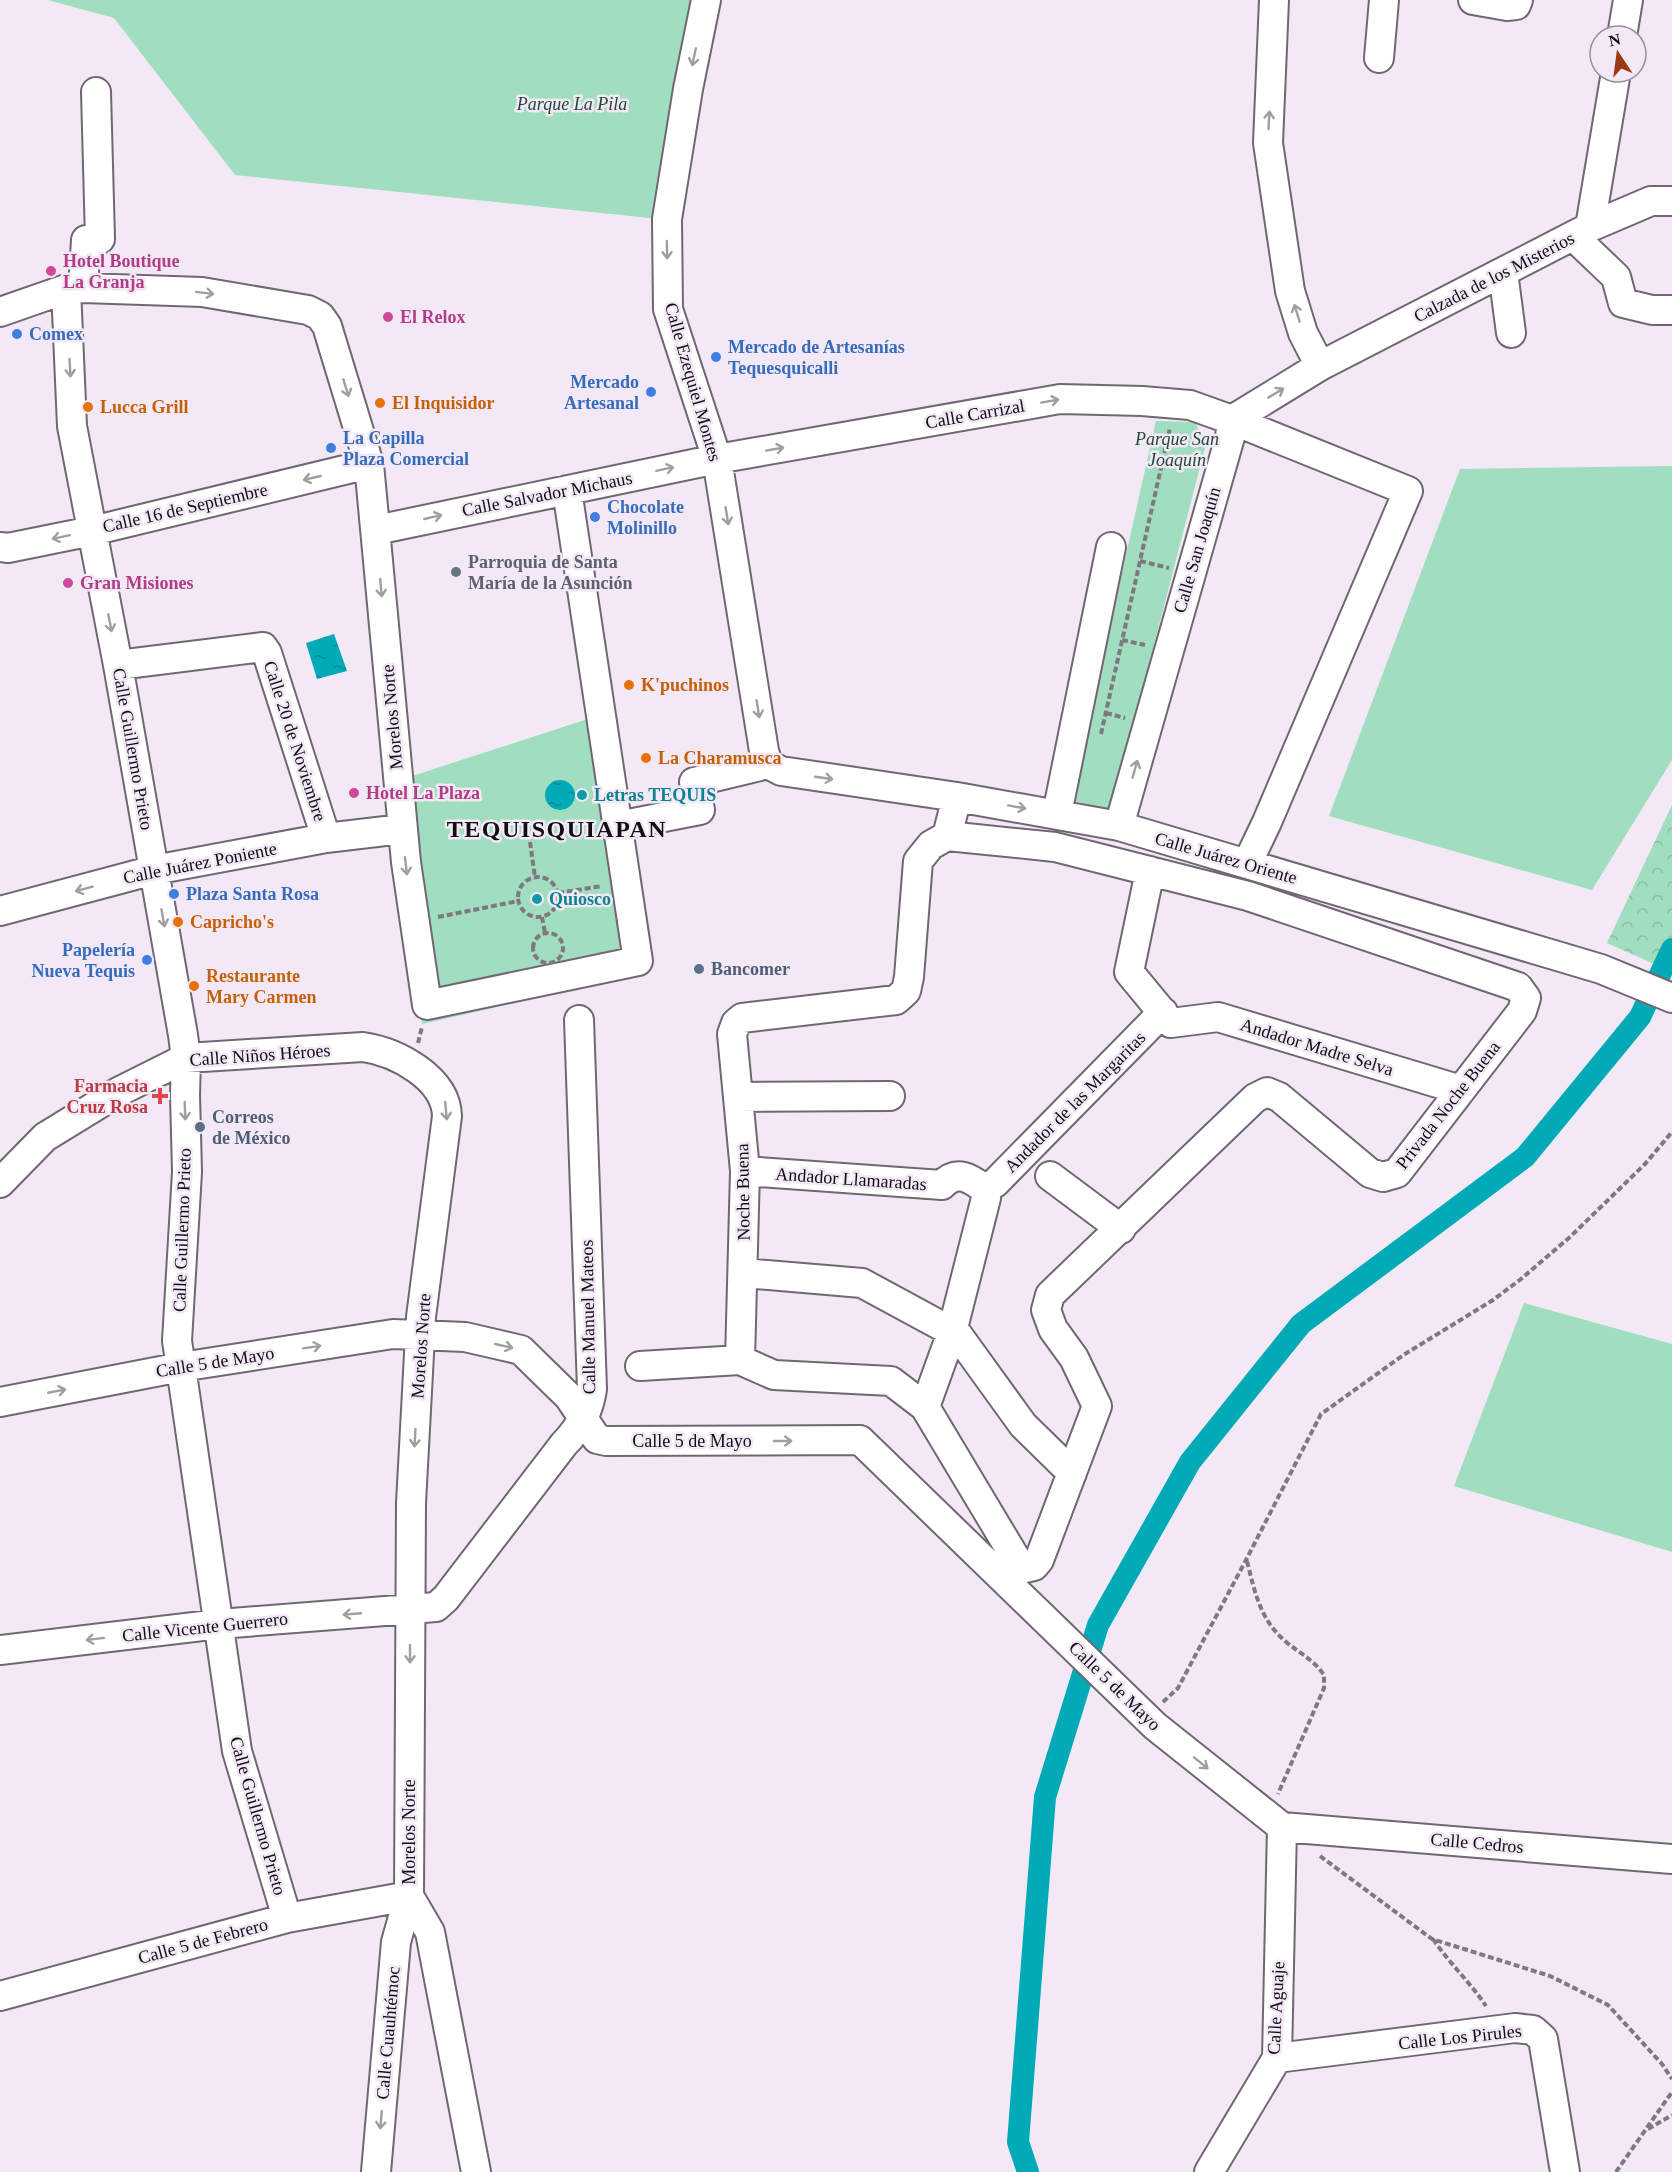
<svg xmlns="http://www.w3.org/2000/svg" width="1672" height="2172" font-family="Georgia,serif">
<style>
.green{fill:#a0debf}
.forest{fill:url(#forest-crowns)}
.water{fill:url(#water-ripples)}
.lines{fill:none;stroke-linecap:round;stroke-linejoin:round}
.canal{stroke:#00aab7;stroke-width:22}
.minor-casing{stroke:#716773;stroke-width:32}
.path{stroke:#7f7881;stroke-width:4;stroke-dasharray:6 3;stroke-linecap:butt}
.minor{stroke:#fff;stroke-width:28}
.oneway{stroke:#a09ea0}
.hotel-dot{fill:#d1479c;stroke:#f3e8f6;stroke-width:2}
.shop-dot{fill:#3f7fe0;stroke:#f3e8f6;stroke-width:2}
.food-dot{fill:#e8710a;stroke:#f3e8f6;stroke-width:2}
.worship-dot{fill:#6b7280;stroke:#f3e8f6;stroke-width:2}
.culture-dot{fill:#0f9aa8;stroke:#f3e8f6;stroke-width:2}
.service-dot{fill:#5c6f8a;stroke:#f3e8f6;stroke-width:2}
.health-dot{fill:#e0444e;stroke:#f3e8f6;stroke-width:2}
.labels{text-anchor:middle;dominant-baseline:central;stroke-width:5;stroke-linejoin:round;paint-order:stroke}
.park-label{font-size:18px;font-style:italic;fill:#1f4936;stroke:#f3e8f6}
.hotel-label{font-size:18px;font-weight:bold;fill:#b23c85;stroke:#f3e8f6;text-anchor:start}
.street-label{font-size:18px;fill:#110d11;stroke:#f3e8f6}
.shop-label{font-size:18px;font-weight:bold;fill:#366cbe;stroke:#f3e8f6;text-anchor:start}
.food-label{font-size:18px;font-weight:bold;fill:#c56008;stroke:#f3e8f6;text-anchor:start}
.worship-label{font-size:18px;font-weight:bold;fill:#5b616d;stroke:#f3e8f6;text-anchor:start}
.culture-label{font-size:18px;font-weight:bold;fill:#0d838f;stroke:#f3e8f6;text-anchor:start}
.service-label{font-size:18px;font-weight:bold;fill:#4e5e75;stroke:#f3e8f6;text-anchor:start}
.health-label{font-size:18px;font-weight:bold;fill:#be3a42;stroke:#f3e8f6;text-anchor:end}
.district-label{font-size:24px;font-weight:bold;letter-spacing:1.5px;fill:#110d11;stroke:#f3e8f6}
</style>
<defs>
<pattern id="forest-crowns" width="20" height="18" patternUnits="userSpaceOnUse" patternTransform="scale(1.5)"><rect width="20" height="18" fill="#a0debf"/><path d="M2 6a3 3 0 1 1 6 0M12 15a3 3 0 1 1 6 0" fill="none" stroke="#89bda3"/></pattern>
<pattern id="water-ripples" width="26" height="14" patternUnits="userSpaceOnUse" patternTransform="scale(1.5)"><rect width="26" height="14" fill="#00aab7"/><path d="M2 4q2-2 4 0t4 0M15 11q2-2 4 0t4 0" fill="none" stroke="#018993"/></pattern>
</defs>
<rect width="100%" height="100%" fill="#f3e8f6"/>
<path class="green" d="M48,0H699L659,219L235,175L114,18Z
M1156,421L1195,422L1206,444L1111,811L1071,800Z
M1672,466V760L1592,890L1329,816L1460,469Z
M594,717L647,973L422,1024L400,780Z
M1524,1303L1672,1344V1552L1454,1486Z"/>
<path class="forest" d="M1672,805V972L1607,943Z"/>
<path class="water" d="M334,634L347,671L317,679L306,643Z
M545 795a15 15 0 1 1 30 0a15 15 0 1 1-30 0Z"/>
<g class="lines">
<path class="canal" d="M1028,2172L1018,2142L1045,1797L1098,1625L1190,1462L1301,1324L1525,1157L1640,1017L1672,949"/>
<g class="minor-casing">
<path id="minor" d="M706,0L688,89L667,219L668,309L717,459L764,751L768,764
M1274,0L1268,143L1290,291L1303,333L1320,366
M1473,0L1507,6L1516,5L1518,0
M1622,36L1628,0
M1379,58L1384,0
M1590,227L1616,72
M1573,236L1616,277L1623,303L1652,310H1672
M1503,272L1511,333
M83,288L86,240L100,239L96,92
M66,289L72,426L118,665L183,1035L186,1058L185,1095L187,1172L177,1341L181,1367L237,1751L287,1918
M0,312L66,289L83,288L202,292L308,310L320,316L327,326L369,464L406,862L427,1005L638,961L567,490
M376,530L717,459L1060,399L1142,401L1190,405L1232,420L1408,491L1267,822L1247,864
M0,547L8,548L92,531L369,464
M118,665L263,647L267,653L326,838
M768,764L781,771L957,797L1119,826L1601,969L1672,998
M1057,814L1111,547
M618,826L700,810L694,782L768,764
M1119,826L1230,437L1232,420L1320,366L1590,227L1651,201H1672
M947,836L1055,847L1248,896L1518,987L1526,998L1522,1011L1397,1173L1383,1177L1370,1173L1279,1097L1267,1092L1255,1098L1050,1295L1046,1310L1053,1329L1074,1358L1097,1406L1039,1560L1034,1566L1026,1568L1019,1564L925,1407L891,1381L774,1375L740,1360L745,1171L732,1034L736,1023L742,1018L896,1000L906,991L909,977L918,861L931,845L947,836L957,797
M1150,871L1129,972L1171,1023L1218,1017L1461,1090
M0,911L154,870L326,838L402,829
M738,1097L890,1096
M745,1171L942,1185C957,1169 970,1178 985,1189
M1050,1176L1121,1229
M0,1183L45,1137L120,1091L186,1058L363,1047C397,1052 446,1078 447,1116L421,1317L411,1503L409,1896L430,1932L476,2172
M985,1189L995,1183L1163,1012
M744,1273L862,1283L958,1335L1023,1425L1072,1473
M640,1366L740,1360
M0,1402L181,1367L393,1334L465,1337L521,1350L569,1397L597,1439L606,1441L860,1440L1155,1726L1282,1827
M925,1407L952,1332L986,1198L985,1189
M0,1650L219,1624L436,1607L446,1598L564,1444C580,1428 589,1411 592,1389L579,1020
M1282,1827L1672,1859
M0,1996L287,1918L409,1896
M1277,2058L1515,2028L1533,2030L1543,2039L1565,2172
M376,2172L396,1942L409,1896
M1209,2172L1277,2058L1282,1827"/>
</g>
<path class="path" d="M1140,561L1169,568
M1122,640L1145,645
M1106,713L1125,718
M1101,734L1170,428
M530,842L535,877
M518 897a20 20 0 1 1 40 0a20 20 0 1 1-40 0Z
M558,893L602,886
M438,917L518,901
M542,917L545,933
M533 948a15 15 0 1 1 30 0a15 15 0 1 1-30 0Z
M418,1043L422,1027
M1247,1561C1255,1593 1260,1619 1285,1641C1300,1654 1312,1658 1324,1675V1688L1278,1794
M1163,1702L1178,1688L1246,1560L1321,1414L1405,1354L1493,1300L1521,1279L1570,1237L1645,1164L1672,1132
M1320,1856L1432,1939L1550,1976L1608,2005L1662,2064L1672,2079
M1433,1939C1449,1963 1470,1982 1486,2006
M1648,2129L1672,2115
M1616,2172L1672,2092"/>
<use href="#minor" class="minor"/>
</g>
<defs><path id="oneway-shaft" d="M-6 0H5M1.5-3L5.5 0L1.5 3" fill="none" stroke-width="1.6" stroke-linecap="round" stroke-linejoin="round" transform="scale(1.5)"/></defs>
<g class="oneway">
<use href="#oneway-shaft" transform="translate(694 57) rotate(102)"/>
<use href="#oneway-shaft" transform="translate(1269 120) rotate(-87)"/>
<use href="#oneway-shaft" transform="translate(667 250) rotate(89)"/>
<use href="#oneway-shaft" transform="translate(205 293) rotate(7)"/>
<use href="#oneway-shaft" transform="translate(1297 313) rotate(-107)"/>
<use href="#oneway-shaft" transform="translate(70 368) rotate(87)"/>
<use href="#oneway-shaft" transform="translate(346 388) rotate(73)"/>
<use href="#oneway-shaft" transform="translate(1276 393) rotate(-31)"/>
<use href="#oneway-shaft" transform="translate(1050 401) rotate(-10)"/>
<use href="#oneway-shaft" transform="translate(775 449) rotate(-10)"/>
<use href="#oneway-shaft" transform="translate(665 469) rotate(-12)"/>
<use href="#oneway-shaft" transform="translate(312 478) rotate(167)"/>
<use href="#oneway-shaft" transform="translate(727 516) rotate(81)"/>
<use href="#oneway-shaft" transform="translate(433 517) rotate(-13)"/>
<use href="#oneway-shaft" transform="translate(61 537) rotate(168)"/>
<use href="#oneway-shaft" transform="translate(381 588) rotate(85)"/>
<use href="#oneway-shaft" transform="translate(110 623) rotate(79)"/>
<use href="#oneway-shaft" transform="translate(758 709) rotate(81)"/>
<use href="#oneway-shaft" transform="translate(1135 769) rotate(-74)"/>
<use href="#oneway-shaft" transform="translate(824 778) rotate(8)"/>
<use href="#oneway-shaft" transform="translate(1017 807) rotate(10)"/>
<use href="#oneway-shaft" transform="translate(406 866) rotate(83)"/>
<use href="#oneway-shaft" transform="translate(84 889) rotate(165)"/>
<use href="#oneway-shaft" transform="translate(163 918) rotate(80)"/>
<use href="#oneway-shaft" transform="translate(185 1111) rotate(88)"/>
<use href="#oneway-shaft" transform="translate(446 1111) rotate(85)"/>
<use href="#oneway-shaft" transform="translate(504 1346) rotate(13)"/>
<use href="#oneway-shaft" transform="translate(312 1347) rotate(-9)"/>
<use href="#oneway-shaft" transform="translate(57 1391) rotate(-11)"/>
<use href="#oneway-shaft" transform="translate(415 1438) rotate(93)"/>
<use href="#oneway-shaft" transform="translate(783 1441)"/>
<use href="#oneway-shaft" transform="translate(352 1614) rotate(175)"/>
<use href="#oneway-shaft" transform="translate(95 1639) rotate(173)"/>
<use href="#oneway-shaft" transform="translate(410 1654) rotate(90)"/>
<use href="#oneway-shaft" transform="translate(1201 1763) rotate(39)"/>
<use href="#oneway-shaft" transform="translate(381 2120) rotate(95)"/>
</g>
<g class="hotel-dot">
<circle cx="51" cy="271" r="6"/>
<circle cx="388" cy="317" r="6"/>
<circle cx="68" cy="583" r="6"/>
<circle cx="354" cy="793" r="6"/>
</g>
<g class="shop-dot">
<circle cx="17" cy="334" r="6"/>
<circle cx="716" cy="357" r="6"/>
<circle cx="651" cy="392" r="6"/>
<circle cx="331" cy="448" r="6"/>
<circle cx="595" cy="517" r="6"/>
<circle cx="174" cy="894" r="6"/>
<circle cx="147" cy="960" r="6"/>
</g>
<g class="food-dot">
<circle cx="380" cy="403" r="6"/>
<circle cx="88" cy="407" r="6"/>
<circle cx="629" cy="685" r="6"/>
<circle cx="646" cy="758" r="6"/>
<circle cx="178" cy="922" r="6"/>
<circle cx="194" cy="986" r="6"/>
</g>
<circle class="worship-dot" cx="456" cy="572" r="6"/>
<g class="culture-dot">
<circle cx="582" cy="795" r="6"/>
<circle cx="537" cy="899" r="6"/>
</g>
<g class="service-dot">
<circle cx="699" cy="969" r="6"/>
<circle cx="200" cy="1127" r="6"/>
</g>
<path class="health-dot" d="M157 1087h6v6h6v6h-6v6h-6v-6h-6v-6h6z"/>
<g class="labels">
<g class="park-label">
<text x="572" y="104">Parque La Pila</text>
<text x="1177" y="439">Parque San<tspan x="1177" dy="21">Joaquín</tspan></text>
</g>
<g class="hotel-label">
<text x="63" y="261">Hotel Boutique<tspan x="63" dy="21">La Granja</tspan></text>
<text x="400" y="317">El Relox</text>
<text x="80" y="583">Gran Misiones</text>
<text x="366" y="793">Hotel La Plaza</text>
</g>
<g class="street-label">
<text transform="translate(1494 277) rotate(-27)">Calzada de los Misterios</text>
<text transform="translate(693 382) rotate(74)">Calle Ezequiel Montes</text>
<text transform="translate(975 414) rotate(-10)">Calle Carrizal</text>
<text transform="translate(547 494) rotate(-11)">Calle Salvador Michaus</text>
<text transform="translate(185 508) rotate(-13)">Calle 16 de Septiembre</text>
<text transform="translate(1197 550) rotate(-74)">Calle San Joaquín</text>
<text transform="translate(392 717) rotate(-95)">Morelos Norte</text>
<text transform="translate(295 741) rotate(72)">Calle 20 de Noviembre</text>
<text transform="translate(133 749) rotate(80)">Calle Guillermo Prieto</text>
<text transform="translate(1226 858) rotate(16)">Calle Juárez Oriente</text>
<text transform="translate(200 863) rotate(-11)">Calle Juárez Poniente</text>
<text transform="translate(1317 1047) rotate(17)">Andador Madre Selva</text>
<text transform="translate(260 1055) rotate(-4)">Calle Niños Héroes</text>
<text transform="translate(1075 1102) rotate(-45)">Andador de las Margaritas</text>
<text transform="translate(1448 1105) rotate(-52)">Privada Noche Buena</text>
<text transform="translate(851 1179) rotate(4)">Andador Llamaradas</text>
<text transform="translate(743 1192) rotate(-91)">Noche Buena</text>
<text transform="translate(182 1230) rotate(-88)">Calle Guillermo Prieto</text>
<text transform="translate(588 1317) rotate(-91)">Calle Manuel Mateos</text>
<text transform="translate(421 1346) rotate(-86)">Morelos Norte</text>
<text transform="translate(215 1362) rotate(-9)">Calle 5 de Mayo</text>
<text x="692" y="1441">Calle 5 de Mayo</text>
<text transform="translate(205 1627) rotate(-6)">Calle Vicente Guerrero</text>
<text transform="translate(1115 1686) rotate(44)">Calle 5 de Mayo</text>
<text transform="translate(258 1816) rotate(74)">Calle Guillermo Prieto</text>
<text transform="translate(409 1832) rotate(-90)">Morelos Norte</text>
<text transform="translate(1477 1843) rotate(5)">Calle Cedros</text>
<text transform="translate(203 1941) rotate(-15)">Calle 5 de Febrero</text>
<text transform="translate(1276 2008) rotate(-87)">Calle Aguaje</text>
<text transform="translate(388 2033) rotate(-85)">Calle Cuauhtémoc</text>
<text transform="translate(1460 2037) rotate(-6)">Calle Los Pirules</text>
</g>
<g class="shop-label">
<text x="29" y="334">Comex</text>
<text x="728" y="347">Mercado de Artesanías<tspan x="728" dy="21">Tequesquicalli</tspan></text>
<text x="639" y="382" text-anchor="end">Mercado<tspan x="639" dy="21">Artesanal</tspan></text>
<text x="343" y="438">La Capilla<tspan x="343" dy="21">Plaza Comercial</tspan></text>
<text x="607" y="507">Chocolate<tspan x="607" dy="21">Molinillo</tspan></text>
<text x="186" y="894">Plaza Santa Rosa</text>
<text x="135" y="950" text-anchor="end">Papelería<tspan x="135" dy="21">Nueva Tequis</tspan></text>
</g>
<g class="food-label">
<text x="392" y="403">El Inquisidor</text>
<text x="100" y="407">Lucca Grill</text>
<text x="641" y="685">K'puchinos</text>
<text x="658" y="758">La Charamusca</text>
<text x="190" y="922">Capricho's</text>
<text x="206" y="976">Restaurante<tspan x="206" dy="21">Mary Carmen</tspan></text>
</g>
<g class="worship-label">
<text x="468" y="562">Parroquia de Santa<tspan x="468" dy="21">María de la Asunción</tspan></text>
</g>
<g class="culture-label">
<text x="594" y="795">Letras TEQUIS</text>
<text x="549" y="899">Quiosco</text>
</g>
<g class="service-label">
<text x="711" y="969">Bancomer</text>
<text x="212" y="1117">Correos<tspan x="212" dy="21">de México</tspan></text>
</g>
<g class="health-label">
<text x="148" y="1086">Farmacia<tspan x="148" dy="21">Cruz Rosa</tspan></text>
</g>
<g class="district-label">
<text x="557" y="829">TEQUISQUIAPAN</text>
</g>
</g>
<g transform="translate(1618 54) rotate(347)"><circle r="28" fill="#f3e8f6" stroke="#99909a" stroke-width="1.5"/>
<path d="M0-4.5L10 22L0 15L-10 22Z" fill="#9f3913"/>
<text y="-9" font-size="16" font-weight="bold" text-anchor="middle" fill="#110d11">N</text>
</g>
</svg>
